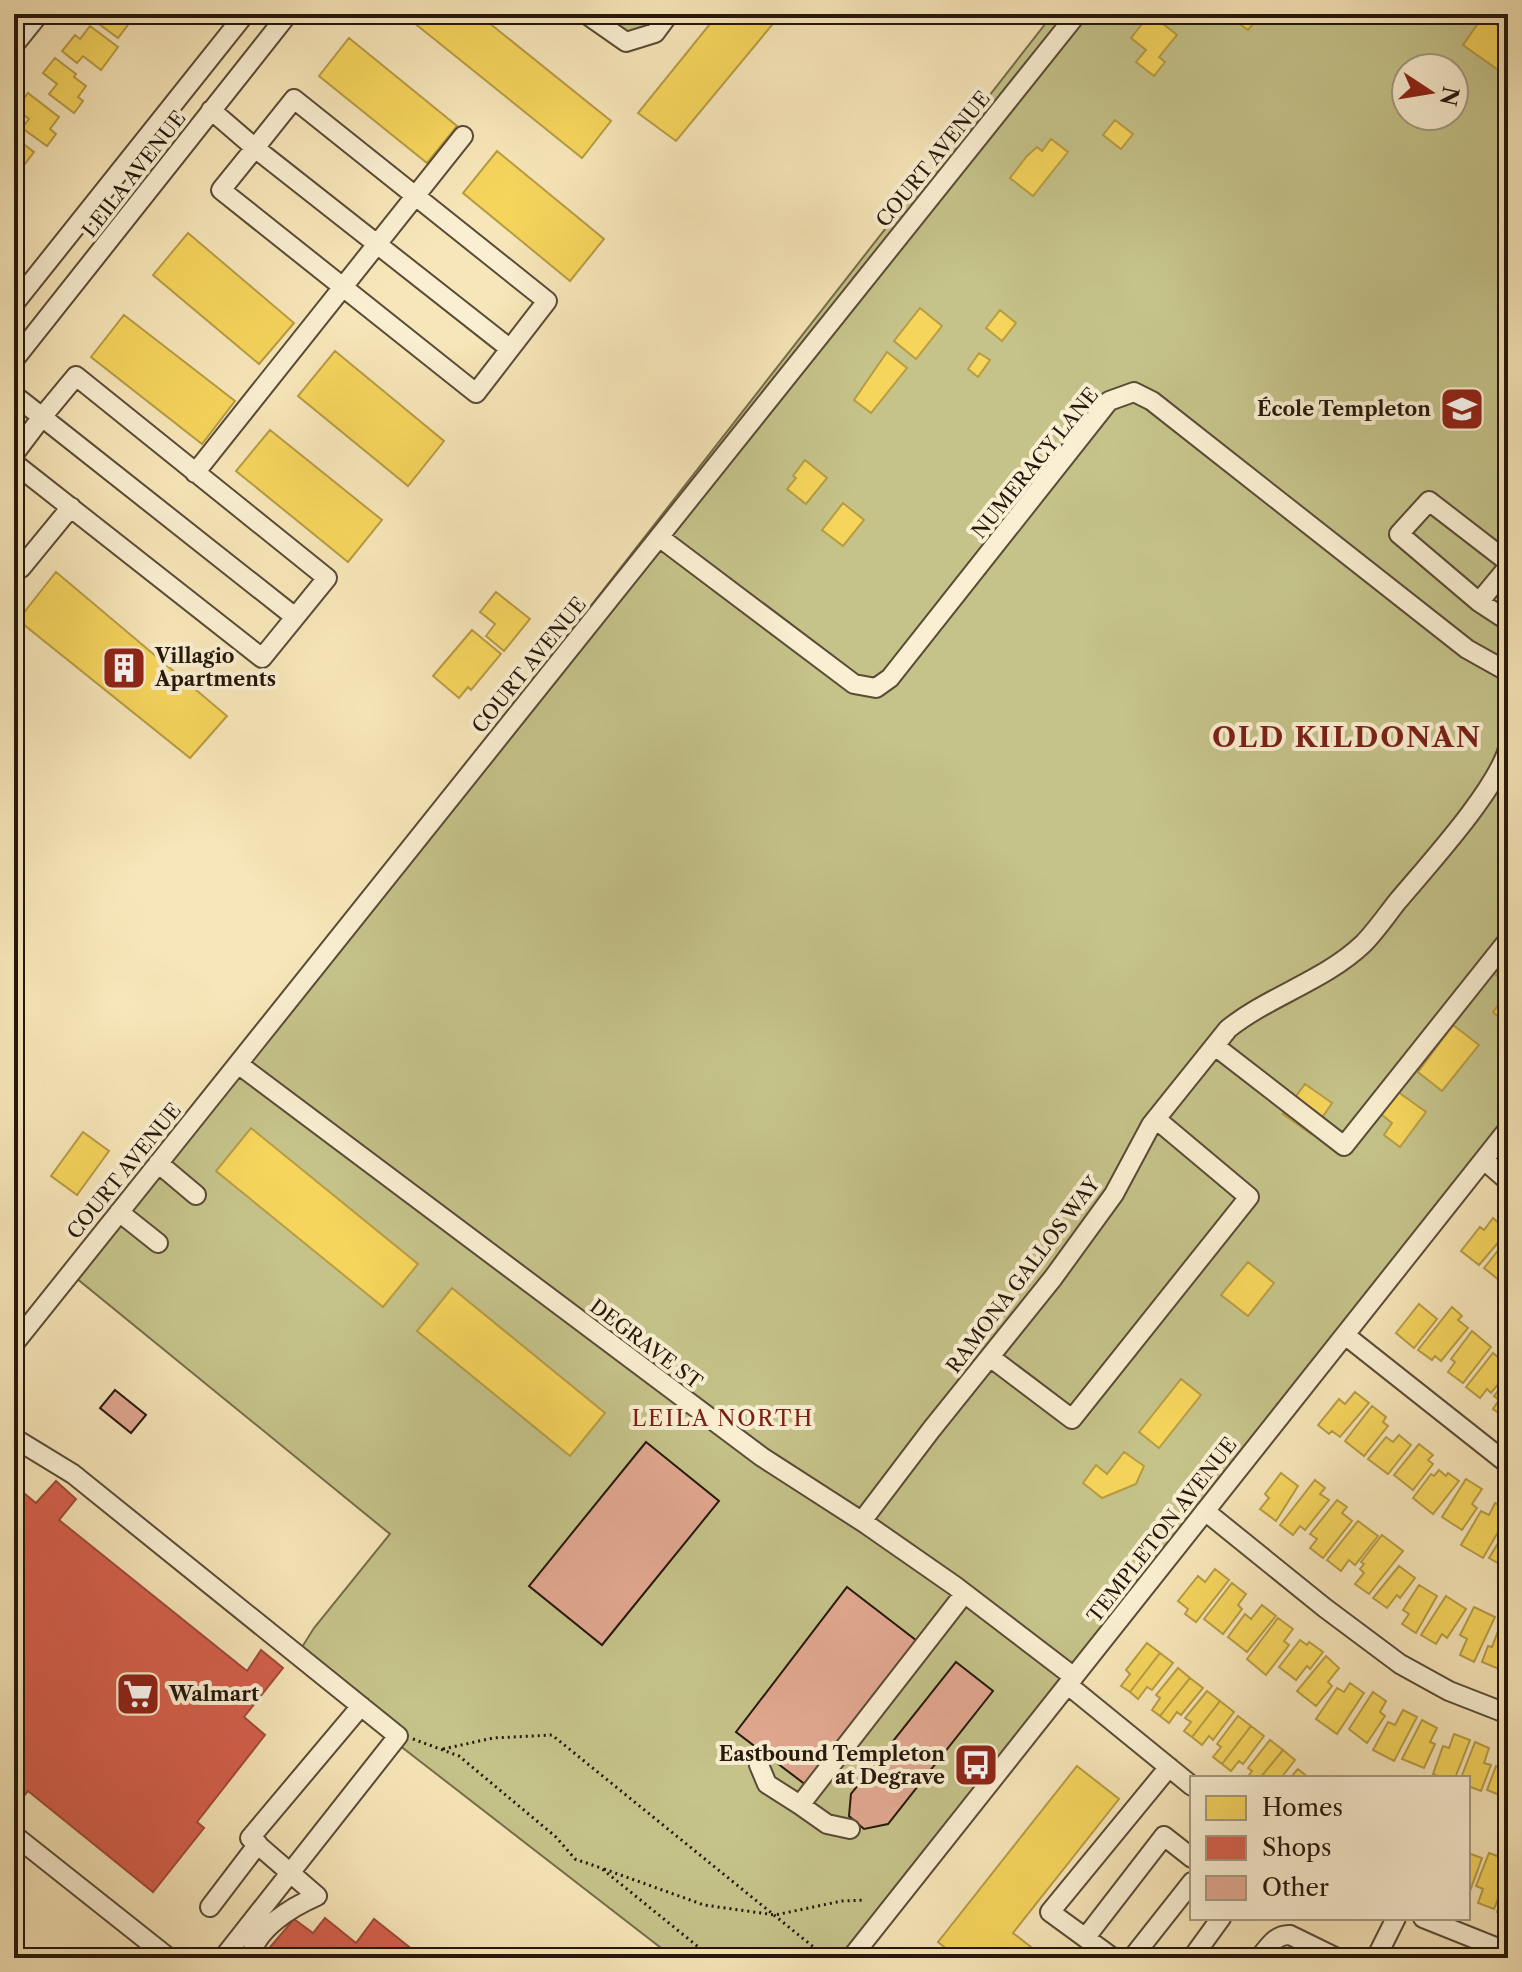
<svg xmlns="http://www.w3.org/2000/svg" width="1522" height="1972" font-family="'Libre Caslon Text',serif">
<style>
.green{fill:#c5c38a;stroke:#756d4a;stroke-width:2;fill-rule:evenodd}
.homes{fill:#f6d55c;stroke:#b79c44;stroke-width:2}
.shops{fill:#d6604d;stroke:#a14a39;stroke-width:2}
.building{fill:#e2a891;stroke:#25170b;stroke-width:2}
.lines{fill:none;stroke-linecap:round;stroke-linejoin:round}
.minor-casing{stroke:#5a4b36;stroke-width:22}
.path{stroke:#25170b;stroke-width:3;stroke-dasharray:2 4;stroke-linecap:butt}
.minor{stroke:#faefd2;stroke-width:18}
.labels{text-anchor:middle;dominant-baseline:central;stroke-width:8;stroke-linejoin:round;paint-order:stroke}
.street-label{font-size:20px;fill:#25170b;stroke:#faefd2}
.poi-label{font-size:20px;font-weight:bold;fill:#25170b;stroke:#faefd2;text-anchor:end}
.neighbourhood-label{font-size:22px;letter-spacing:2px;fill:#7a1f14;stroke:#faefd2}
.district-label{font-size:28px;font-weight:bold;letter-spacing:2px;fill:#7a1f14;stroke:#faefd2}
</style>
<rect width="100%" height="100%" fill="#f7e6b9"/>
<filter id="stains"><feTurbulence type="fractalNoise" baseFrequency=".0025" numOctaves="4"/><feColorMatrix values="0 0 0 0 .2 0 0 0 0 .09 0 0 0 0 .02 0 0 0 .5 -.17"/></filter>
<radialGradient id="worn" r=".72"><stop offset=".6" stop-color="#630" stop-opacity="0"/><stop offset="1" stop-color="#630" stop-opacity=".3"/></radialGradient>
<path class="green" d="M599,14H662L652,29L628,34Z
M1053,14H1508V1130L851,1958H674L399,1745L297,1655L314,1628L390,1534L70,1273ZM1406,68H1454V116H1406Z"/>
<path class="homes" d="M101,14H136L118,38L95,21Z
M403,14H478L611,121L582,158Z
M718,14H781L676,141L638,113Z
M1150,14H1166L1162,23L1177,35L1159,57L1165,62L1154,76L1136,62L1146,50L1131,38Z
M1233,14H1261L1248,30L1230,17Z
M1484,15L1508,33V63L1501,72L1463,45Z
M90,26L118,47L101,70L83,56L77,63L62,51L75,35L80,39Z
M349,38L457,126L427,163L319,76Z
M55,58L76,74L74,77L86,86L78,97L83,101L74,113L49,94L57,84L43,73Z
M28,93L59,117L50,129L56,134L47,146L22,128L29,119L16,109Z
M1115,120L1133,134L1121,149L1103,135Z
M14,137L34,152L14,178Z
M1051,139L1068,152L1033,196L1010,178L1027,156L1037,147L1042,151Z
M497,151L604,239L570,281L463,193Z
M188,233L294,323L259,364L153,275Z
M920,308L942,326L916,359L894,341Z
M1000,310L1016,323L1002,341L986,328Z
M124,315L235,401L202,444L91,357Z
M335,351L444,441L408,486L298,396Z
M887,352L907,368L871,413L854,400Z
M979,353L990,360L978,377L968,369Z
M270,430L382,520L348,562L236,471Z
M805,460L827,478L806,504L787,489L796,478L793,476Z
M843,503L864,520L843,546L822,530Z
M56,572L227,716L190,758L18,620Z
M496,592L530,619L504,651L486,636L495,624L480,612Z
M472,630L501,654L471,690L468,687L459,698L433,676Z
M1508,959V984L1496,975Z
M1508,992V1025L1493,1012Z
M1453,1025L1479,1045L1442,1091L1418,1072Z
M1305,1084L1332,1103L1311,1134L1283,1114Z
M1394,1089L1426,1112L1400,1147L1384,1135L1392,1123L1377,1111Z
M251,1128L418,1264L383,1307L216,1171Z
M83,1132L109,1151L77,1195L51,1176Z
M1493,1218L1508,1231L1479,1265L1461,1251L1480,1227L1484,1230Z
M1508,1238V1278L1504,1284L1484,1268Z
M1248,1262L1274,1283L1248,1316L1221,1295Z
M452,1288L605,1413L570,1456L417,1331Z
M1419,1304L1437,1319L1414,1348L1396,1333Z
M1452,1307L1462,1316L1458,1320L1468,1328L1441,1361L1435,1356L1432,1360L1418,1350Z
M1472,1331L1491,1347L1463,1383L1448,1372L1455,1362L1451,1359Z
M1493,1353L1508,1365V1372L1491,1393L1487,1389L1480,1398L1466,1387Z
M1508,1378V1418L1507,1419L1493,1409L1499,1400L1494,1396Z
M1181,1379L1201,1395L1159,1448L1139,1432Z
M1355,1392L1369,1403L1340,1437L1332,1431L1329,1434L1318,1425L1339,1399L1345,1404Z
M1372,1406L1386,1417L1383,1422L1388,1426L1364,1456L1345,1441Z
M1399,1435L1411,1445L1388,1474L1368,1459L1386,1437L1393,1442Z
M1419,1444L1433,1455L1428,1460L1433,1464L1413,1490L1394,1475Z
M1124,1452L1144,1466L1136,1484L1102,1498L1083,1483L1096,1465L1107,1474Z
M1439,1470L1446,1476L1448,1473L1459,1481L1433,1514L1413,1498L1431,1474L1434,1476Z
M1281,1473L1298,1486L1276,1521L1260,1509L1269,1498L1265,1494Z
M1466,1479L1482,1489L1472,1504L1477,1508L1462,1530L1442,1517Z
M1315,1480L1325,1488L1320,1494L1329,1500L1305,1530L1300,1526L1293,1535L1280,1525Z
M1337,1500L1347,1507L1342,1513L1352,1521L1323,1558L1310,1548L1317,1539L1310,1534Z
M1495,1503L1508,1510V1515L1483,1558L1461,1545L1481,1511L1489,1515Z
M1358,1521L1378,1536L1355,1565L1349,1560L1341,1571L1327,1560Z
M1508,1527V1569L1489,1558Z
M1382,1535L1403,1551L1369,1594L1355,1584L1364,1573L1360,1569L1364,1564L1361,1562Z
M1399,1566L1415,1578L1400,1598L1397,1595L1387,1608L1373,1598Z
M1215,1569L1229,1580L1196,1622L1185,1614L1188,1609L1178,1601L1198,1576L1205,1582Z
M1232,1583L1246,1594L1238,1605L1242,1609L1223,1634L1204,1619Z
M1419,1585L1437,1596L1416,1633L1402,1624L1409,1614L1403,1610Z
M1446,1596L1466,1609L1447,1638L1442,1634L1436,1644L1421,1635Z
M1262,1605L1276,1616L1247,1652L1228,1637L1245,1614L1251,1619Z
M1474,1607L1495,1617L1474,1662L1460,1655L1467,1639L1460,1635Z
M1278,1618L1293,1629L1284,1641L1289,1645L1266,1675L1247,1659Z
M1501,1623L1508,1626V1658L1504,1657L1499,1669L1482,1662L1488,1646L1492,1647Z
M1300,1640L1307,1645L1309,1642L1323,1652L1310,1669L1307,1666L1296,1680L1279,1667Z
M1147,1643L1160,1653L1130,1692L1121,1686L1130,1674L1126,1670Z
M1160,1653L1173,1663L1152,1690L1147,1687L1138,1699L1130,1692Z
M1326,1656L1339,1668L1328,1682L1332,1686L1316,1706L1297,1691Z
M1178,1668L1190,1678L1160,1716L1152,1710L1160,1698L1156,1695Z
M1190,1678L1203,1688L1181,1715L1177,1712L1169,1723L1160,1716Z
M1350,1683L1364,1693L1337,1734L1316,1719L1337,1688L1344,1692Z
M1207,1691L1220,1701L1192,1737L1184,1731L1191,1722L1185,1718Z
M1373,1692L1386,1701L1380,1712L1385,1716L1367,1743L1349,1729Z
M1220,1701L1234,1712L1213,1740L1209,1736L1202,1745L1192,1737Z
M1403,1710L1417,1717L1394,1761L1373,1750L1388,1722L1395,1725Z
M1238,1716L1251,1726L1222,1764L1213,1757L1221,1747L1217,1744Z
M1422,1720L1437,1728L1430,1742L1435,1744L1424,1768L1402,1759Z
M1251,1726L1264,1736L1243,1764L1239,1761L1231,1771L1222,1764Z
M1454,1734L1470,1740L1455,1778H1442L1433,1774L1443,1746L1449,1748Z
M1270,1740L1283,1750L1260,1778H1247L1252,1771L1248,1768Z
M1475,1742L1489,1748L1484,1763L1491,1765L1481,1791L1468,1786V1778H1461Z
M1283,1750L1295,1760L1281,1778H1260Z
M1506,1753L1508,1754L1507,1798L1487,1790L1496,1766L1501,1768Z
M1077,1766L1119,1799L1013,1933L1045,1958H958L938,1942Z
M1298,1769L1309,1778H1290Z
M1468,1853L1482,1858L1470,1891L1468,1890Z
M1489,1853L1508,1860V1873L1494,1909L1478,1903L1483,1889L1476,1886Z
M1508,1884V1916L1497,1912Z"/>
<path class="shops" d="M56,1481L76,1499L59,1520L247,1671L261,1650L283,1668L244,1717L265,1735L197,1822L204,1828L153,1892L28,1791L14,1808V1485L36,1503Z
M325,1918L356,1943L374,1919L423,1958H273L266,1952L294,1919L313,1933Z"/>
<path class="building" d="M115,1390L146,1415L131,1433L100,1408Z
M646,1442L719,1501L602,1645L529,1586Z
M847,1587L917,1641L806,1785L736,1732Z
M956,1662L993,1691L888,1824L864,1829L849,1816L851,1794Z"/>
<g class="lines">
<g class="minor-casing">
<path id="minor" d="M586,14L626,42L655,33L669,14
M14,45L39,14
M211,110L255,148L294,99L547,301L476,393L221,190L255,148L509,348
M14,304L245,14
M14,360L288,14
M14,395L42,417L76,376L327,578L262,658L14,463
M14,454L42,417L295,617
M195,473L463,136
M659,537L854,684L876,688L890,678L1109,401L1134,392L1152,401L1467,649L1508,672
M1508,562L1429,501L1399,534L1479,602L1508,621
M21,568L71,507
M1479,602L1508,567
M1215,1046L1344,1146L1508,940
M238,1064L762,1457L866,1524L955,1586L1074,1677
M1484,1160L1508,1181
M158,1163L196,1195
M119,1212L158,1243
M1345,1335L1508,1464
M14,1344L1077,14
M990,1357L1072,1419L1249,1197L1156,1119
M14,1438L73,1474L398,1736L223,1958
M1205,1511L1325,1608L1400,1664L1449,1691L1508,1714
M862,1521L931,1430L1053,1278L1114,1194L1151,1125L1228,1029C1269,996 1324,981 1363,944C1375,932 1386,916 1397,902C1428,865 1495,792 1508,749
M1068,1685L1192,1786
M759,1765L767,1784L800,1805
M850,1829L827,1824L800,1805L964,1594
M14,1835L169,1958
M210,1907L258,1844
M1423,1918L1508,1952
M1086,1937L1164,1836L1192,1858
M250,1958C256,1928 292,1907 317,1896L250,1838L361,1706
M851,1958L1508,1129
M1113,1958L1050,1912L1169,1767
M1132,1958L1192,1882
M1192,1958L1221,1918
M1259,1958C1268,1948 1275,1934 1290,1935L1337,1958
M1376,1958L1396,1918"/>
</g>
<path class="path" d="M1508,334L1504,355L1508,396
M413,1739L459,1756L556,1837L575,1859L601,1868L712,1958
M443,1749L493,1738L552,1735L827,1958
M604,1869L704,1905L775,1915L842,1901L865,1900"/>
<use href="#minor" class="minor"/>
</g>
<defs>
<g id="school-square" transform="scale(2.3)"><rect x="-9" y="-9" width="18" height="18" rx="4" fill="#8f2418" stroke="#faefd2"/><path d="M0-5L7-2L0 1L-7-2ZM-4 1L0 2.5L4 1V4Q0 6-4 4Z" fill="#fff"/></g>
<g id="building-square" transform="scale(2.3)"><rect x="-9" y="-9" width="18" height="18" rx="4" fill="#8f2418" stroke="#faefd2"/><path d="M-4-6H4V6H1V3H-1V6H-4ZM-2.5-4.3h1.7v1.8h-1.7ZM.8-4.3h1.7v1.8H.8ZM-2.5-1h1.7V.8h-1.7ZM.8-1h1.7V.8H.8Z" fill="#fff"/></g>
<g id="supermarket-square" transform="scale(2.3)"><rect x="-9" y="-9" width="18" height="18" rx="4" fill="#8f2418" stroke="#faefd2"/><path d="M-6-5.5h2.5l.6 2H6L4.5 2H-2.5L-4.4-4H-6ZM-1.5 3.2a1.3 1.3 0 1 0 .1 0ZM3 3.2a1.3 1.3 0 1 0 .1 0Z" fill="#fff"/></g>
<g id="bus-square" transform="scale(2.3)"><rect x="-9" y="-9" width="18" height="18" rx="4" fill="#8f2418" stroke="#faefd2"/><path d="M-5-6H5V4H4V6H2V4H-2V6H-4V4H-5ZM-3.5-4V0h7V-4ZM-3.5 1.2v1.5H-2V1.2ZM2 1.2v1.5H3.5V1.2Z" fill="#fff"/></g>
</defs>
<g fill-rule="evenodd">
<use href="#school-square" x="1462" y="409"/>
<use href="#building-square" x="124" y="668"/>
<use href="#supermarket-square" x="138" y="1694"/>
<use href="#bus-square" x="976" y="1765"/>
</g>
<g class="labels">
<g class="street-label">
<text transform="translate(933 159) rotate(-51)">COURT AVENUE</text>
<text transform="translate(134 174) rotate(-52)">LEILA AVENUE</text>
<text transform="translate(1035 463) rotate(-51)">NUMERACY LANE</text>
<text transform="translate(529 665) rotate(-51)">COURT AVENUE</text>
<text transform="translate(124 1171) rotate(-51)">COURT AVENUE</text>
<text transform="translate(1023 1275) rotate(-53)">RAMONA GALLOS WAY</text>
<text transform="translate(646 1344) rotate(37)">DEGRAVE ST</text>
<text transform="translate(1162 1530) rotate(-52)">TEMPLETON AVENUE</text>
</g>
<g class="poi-label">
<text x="1431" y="409">École Templeton</text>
<text x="155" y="656" text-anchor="start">Villagio<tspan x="155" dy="23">Apartments</tspan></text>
<text x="169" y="1694" text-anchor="start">Walmart</text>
<text x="945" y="1754">Eastbound Templeton<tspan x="945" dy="23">at Degrave</tspan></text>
</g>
<g class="neighbourhood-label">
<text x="723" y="1418">LEILA NORTH</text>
</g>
<g class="district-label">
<text x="1347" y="737">OLD KILDONAN</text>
</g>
</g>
<rect width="1522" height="1972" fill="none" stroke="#f7e6b9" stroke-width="48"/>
<rect x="16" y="16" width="1490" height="1940" fill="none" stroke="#25170b" stroke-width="4"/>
<rect x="24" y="24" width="1474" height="1924" fill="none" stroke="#25170b" stroke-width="2"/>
<rect x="1190" y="1776" width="280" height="144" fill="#faefd2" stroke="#a59982" stroke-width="2"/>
<rect x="1206" y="1796" width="40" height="24" fill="#f6d55c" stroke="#a59982" stroke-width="2"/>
<text x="1262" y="1816" font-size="24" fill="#25170b">Homes</text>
<rect x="1206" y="1836" width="40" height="24" fill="#d6604d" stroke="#a59982" stroke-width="2"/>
<text x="1262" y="1856" font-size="24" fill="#25170b">Shops</text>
<rect x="1206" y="1876" width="40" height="24" fill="#e2a891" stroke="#a59982" stroke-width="2"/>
<text x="1262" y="1896" font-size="24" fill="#25170b">Other</text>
<g transform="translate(1430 92) rotate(102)"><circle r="38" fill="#faefd2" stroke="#a59982" stroke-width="2"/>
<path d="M0-6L14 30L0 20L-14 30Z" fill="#8f2418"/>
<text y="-12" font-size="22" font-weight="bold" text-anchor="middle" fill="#25170b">N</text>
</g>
<rect width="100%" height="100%" filter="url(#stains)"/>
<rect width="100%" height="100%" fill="url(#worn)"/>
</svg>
